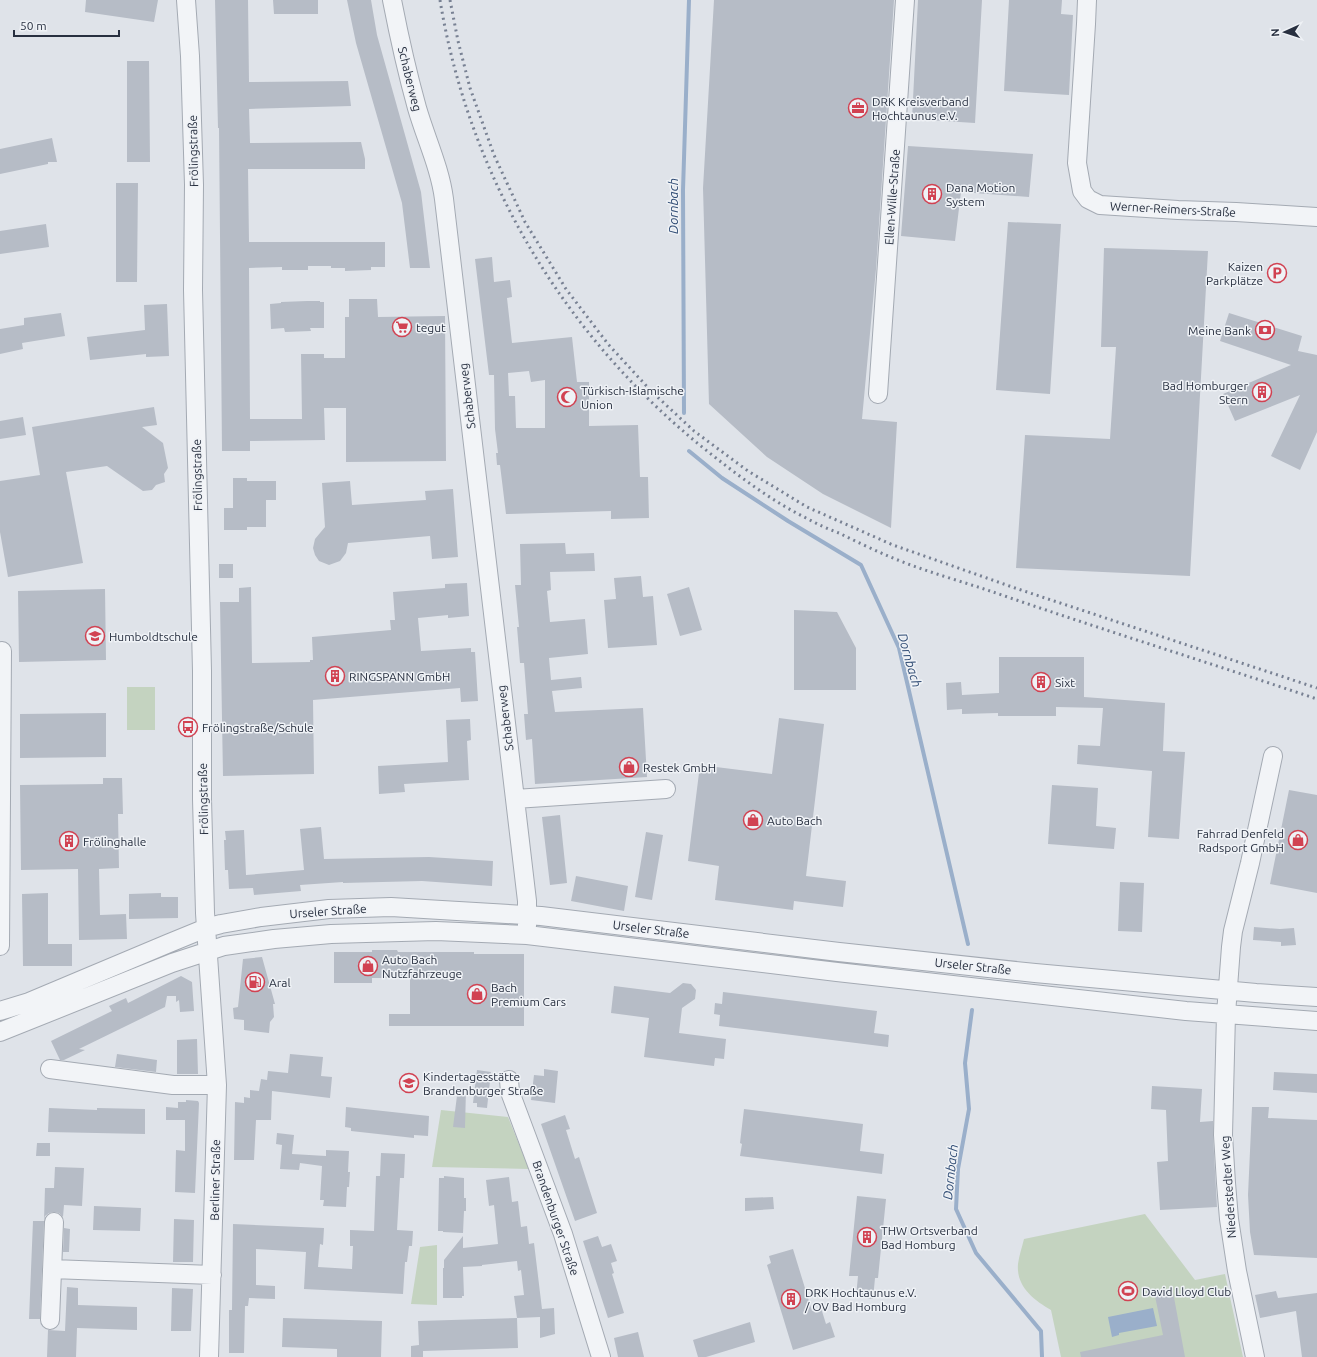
<svg xmlns="http://www.w3.org/2000/svg" width="1317" height="1357" font-family="Ubuntu,sans-serif">
<style>
.green{fill:#c4d3c0}
.water{fill:#9aafca}
.lines{fill:none;stroke-linecap:round;stroke-linejoin:round}
.stream{stroke:#9aafca;stroke-width:4}
.building{fill:#b6bcc6;fill-rule:evenodd}
.minor-casing{stroke:#a4aab3;stroke-width:20}
.minor{stroke:#f2f4f7;stroke-width:18}
.rail{stroke:#788193;stroke-width:3;stroke-dasharray:2 4;stroke-linecap:butt}
.labels{text-anchor:middle;dominant-baseline:central;stroke-width:3;stroke-linejoin:round;paint-order:stroke}
.street-label{font-size:12px;fill:#283040;stroke:#eff2f6}
.poi-label{font-size:12px;fill:#283040;stroke:#eff2f6;text-anchor:start}
.water-label{font-size:13px;font-style:italic;fill:#314d75;stroke:#eff2f6}
</style>
<rect width="100%" height="100%" fill="#dfe3e9"/>
<path class="green" d="M127,687H155V730H127Z
M441,1110L508,1117L529,1169L432,1167Z
M1145,1214L1195,1280L1225,1274L1243,1357H1061L1051,1310C1034,1300 1016,1287 1018,1264C1019,1256 1022,1247 1024,1239Z
M437,1245V1305L411,1304L420,1247Z"/>
<path class="water" d="M1153,1308L1157,1326L1119,1333V1335L1112,1337L1108,1317Z"/>
<g class="lines">
<path class="stream" d="M684,413L683,190L689,0
M689,451L722,478L788,521L861,565L899,648L968,944
M972,1010L965,1063L969,1109L958,1169L956,1209L976,1253L1041,1331L1042,1357"/>
</g>
<path class="building" d="M86,0H158L154,22L85,12Z
M215,0H248L249,82L348,81L351,106L249,109L250,143L361,142L365,159V169H248L249,242H385V267H371V270L345,271V268H331V266H308V270H282V267L249,268L250,419H302L301,354H324V358H345V317H349V299H377L378,317L445,316L446,461L346,462V408H324L325,440L250,441V451H222L219,128H218Z
M273,0H318V14H274Z
M347,0H371L377,35L421,192L430,268H410L402,203L356,43Z
M714,0H894L876,269L862,419L897,422L891,528L823,494L767,457L709,404L703,188Z
M918,0H982L975,123L912,119Z
M1009,0H1062L1061,14L1073,15L1069,95L1004,91Z
M127,61H149L150,162H127Z
M52,138L57,162H48V164L0,174V149Z
M908,146L1033,154L1029,197L961,192L955,241L901,236Z
M116,183H138L137,282H116Z
M1008,222L1061,224L1050,394L996,390Z
M46,224L49,247L0,254V231Z
M1104,248L1208,251L1190,576L1016,568L1025,435L1110,439L1116,347H1101Z
M492,257L494,282L510,280L512,297L507,298L512,343L572,337L577,382H589V426L638,425L640,477H648L649,518L611,519V511L506,514L500,465H497L496,453H498L495,429L494,375H489L475,259ZM529,371L531,382L545,380V428H516L515,396H509L508,373Z
M307,301H320V302H324V328H310L311,331L285,332L284,328L271,329L270,304L281,303V302Z
M167,304L169,356L146,357V354L90,360L87,337L145,330L144,305Z
M61,313L65,336L22,343L23,349L0,354V329L24,325V318Z
M1229,313L1302,336L1298,351L1317,355V432L1300,470L1271,456L1300,395L1235,421L1223,394L1291,365L1220,341Z
M154,407L157,425L142,427L163,443L168,468L164,474L165,482L156,485L152,490L143,491L107,466L66,472L83,563L8,577L0,532V481L40,475L32,427Z
M23,417L26,435L0,439V421Z
M233,478H247V481H276V500H266V527H247V530H224V508H233Z
M350,481L352,505L426,500L425,491L453,489L458,557L432,559L430,536L348,543L346,553L340,561L329,565L319,561L315,555L313,548L315,539L325,527L322,483Z
M565,543L566,554L594,553L595,571L550,572L551,590L547,591L550,622L585,619L588,654L549,658L551,680L581,677L582,688L552,691L555,712L643,708L647,777L535,784L532,739L526,740L524,714H528L524,663H520L517,627H519L515,585H521L520,544Z
M219,564H233V578H219Z
M641,576L643,597L653,596L657,645L608,648L604,600L616,599L614,578Z
M467,583L469,616L448,618V615L418,618L421,651L471,648V652H475L478,701L461,702L460,688L313,700L314,774L223,776L220,602H239V588L251,587L252,663L310,662V660H313L312,637L391,630L390,620H395L393,592L445,588V584Z
M689,587L702,630L680,636L667,594Z
M105,589L106,660L19,662L18,591Z
M794,610L837,612L856,648V690H794Z
M999,657H1084V697L1165,703L1163,751L1185,752L1179,839L1148,837L1152,771L1077,764L1078,745L1100,746L1103,708L1056,707V716H998V713L962,714V709L947,710L946,683L961,682L962,695L999,693Z
M106,713V757L20,758V714Z
M779,718L824,724L806,876L846,881L843,907L794,901L793,910L715,900L719,866L688,861L700,765L772,774Z
M470,719L471,740L467,741L469,780L404,784L405,792L379,794L378,766L448,762L446,720Z
M103,778H122L123,814H118L119,868L99,869L100,915L126,914L127,939L79,940L78,869L21,870L20,785L103,784Z
M1052,785L1098,788L1096,826L1116,828L1114,849L1048,844Z
M1289,790L1317,795V893L1270,884Z
M560,815L567,883L550,885L542,817Z
M321,827L324,859L429,857L493,861L492,886L422,881L343,883V882L300,885L301,891L254,895L253,888L229,889L228,870H225L224,840H226L225,831L244,830L246,875L304,870L300,829Z
M646,832L663,835L652,900L635,897Z
M576,876L628,886L624,911L571,901Z
M1120,882L1144,883L1142,932L1118,931Z
M48,893V944H72V966H23L22,894Z
M161,893V897H178V918L129,919V894Z
M1254,927L1280,929L1294,928L1296,945L1281,946V942L1253,940Z
M372,950H397L398,952H474V954H524V1026H389V1014H410V978H372V983H334V952H372Z
M262,957L275,1004H273L274,1017L270,1022L269,1033L244,1030V1020L234,1019L233,1008L238,1007L243,959Z
M181,976L192,982L194,1011L180,1012L179,1000L176,1002V996H167L165,1007L79,1049L85,1050L64,1060H60L51,1041L112,1011L109,1006L126,998L128,1003Z
M683,983L691,984L696,990L695,999L682,1008L679,1033L726,1039L724,1059L715,1058L714,1066L644,1057L649,1018L611,1013L614,986L670,993Z
M723,992L877,1011L874,1033L889,1035L888,1047L719,1026L720,1015L714,1014L715,1003L722,1004Z
M197,1039L198,1074H177V1040Z
M117,1054L157,1060L156,1072L115,1067Z
M290,1054L323,1057L321,1076L332,1077L330,1098L272,1091L271,1120H256L254,1160H234L235,1102L244,1103V1097L250,1098V1090L259,1091L261,1079L267,1080L268,1071L288,1073Z
M544,1069L558,1071L555,1103L531,1100L534,1075L544,1076Z
M477,1070L491,1072L487,1108L477,1107V1103H473Z
M1274,1072L1317,1074V1093L1273,1090Z
M1152,1086L1202,1089L1200,1122L1213,1121V1136L1217,1207L1160,1210L1157,1162L1168,1161L1166,1110L1151,1109Z
M458,1088L466,1089L465,1128L453,1127Z
M186,1100L198,1101L199,1103L195,1193L175,1192L176,1150L185,1151V1120H166V1107L178,1108V1102H186Z
M346,1107L429,1116L428,1136L414,1135V1138L351,1131V1128L345,1127Z
M1252,1107H1269L1268,1118L1317,1120V1258L1254,1255L1250,1232L1248,1195Z
M49,1108L97,1110V1108L145,1109V1134L48,1132Z
M744,1109L863,1124L860,1151L884,1154L882,1174L740,1156L742,1144L740,1143Z
M565,1115L570,1129L566,1130L575,1159L579,1157L597,1213L575,1221L541,1124Z
M277,1133L294,1135L292,1154L326,1156V1150L349,1151L348,1172H350L349,1187H347L346,1207L323,1206L324,1200H320L322,1166L300,1163L299,1170L280,1169L282,1145L276,1144Z
M37,1143H50V1156H36Z
M381,1153L405,1154L404,1178H400L397,1230L413,1231L412,1246H409L407,1262H405L403,1294L304,1289L306,1252L256,1249V1285L275,1286V1299L249,1298L248,1306H245L244,1353H229V1310H232L233,1224L324,1228L323,1245L320,1244L318,1267L352,1269L353,1246H350V1230L374,1231L376,1176H380Z
M55,1167L84,1168L82,1206L64,1205L63,1217L59,1213L54,1212L49,1213L45,1216L44,1220L45,1188H54Z
M444,1176L464,1178V1198H466V1211H464L463,1233L443,1232V1231H438L439,1178H444Z
M509,1177L512,1202L518,1201L521,1227L527,1226L529,1244L534,1243L542,1309L554,1308L555,1334L540,1338V1317L517,1318L514,1296L524,1295L521,1270L518,1271L517,1261L491,1264L482,1265V1266L463,1267L464,1296H462V1298H443V1268H444V1260L463,1236V1248L498,1244L494,1205L489,1206L486,1180Z
M857,1196L886,1199L878,1278H875L873,1299L856,1297L858,1276H849Z
M773,1197L774,1209L745,1211V1198Z
M94,1206L141,1208L140,1231L93,1230Z
M174,1219L194,1220L193,1262H173Z
M33,1221H44L40,1319H29Z
M64,1228L70,1229L69,1252H63Z
M598,1236L602,1247L611,1244L617,1261L611,1263L614,1273L612,1274L624,1313L608,1318L583,1241Z
M793,1249L812,1311L821,1308L826,1324L830,1322L835,1337L793,1350L767,1265L771,1263L769,1256Z
M67,1287L78,1288V1305L137,1307V1330L77,1328L76,1357H47L48,1330L65,1331Z
M172,1288L193,1289L191,1331H171Z
M1276,1291L1278,1298L1317,1293V1357H1302L1296,1311L1260,1318L1255,1295Z
M1173,1292L1185,1357H1081L1080,1352L1163,1335L1155,1296Z
M283,1318L382,1321L381,1357H337V1349L282,1347Z
M517,1318L518,1348L423,1351V1357H411V1346L419,1345L418,1321Z
M750,1322L755,1342L706,1357H698L693,1340Z
M638,1332L644,1357H618L614,1338Z"/>
<g class="lines">
<g class="minor-casing">
<path id="minor" d="M186,0L190,56L194,185L193,290L202,671V799L205,913L217,1085L209,1357
M392,0C399,36 407,72 417,108C426,139 440,168 444,199L519,833L527,901V926
M1087,0L1086,24L1077,163L1082,191L1088,199L1100,205L1178,210L1236,212L1317,217
M878,394L905,0
M515,799L666,789
M0,946L2,651
M0,1011L29,1002L167,944L206,928L221,924L261,917L329,909L391,907L541,916L839,952L1035,973L1256,993L1317,997
M0,1032L172,963L224,946L274,939L331,934L436,931L527,935L837,972L1186,1011L1317,1021
M50,1069L173,1085H217
M509,1080L510,1092L563,1234L601,1357
M52,1269L212,1275
M50,1320L54,1222
M1255,1357L1237,1271L1229,1219L1226,1183L1223,1135L1226,1014L1231,947L1233,931L1250,863L1273,756"/>
</g>
<use href="#minor" class="minor"/>
<path class="rail" d="M440,0C470,183 570,345 716,458C744,480 774,502 806,518C817,524 828,529 839,533C855,541 872,549 888,556C923,571 961,581 996,593C1103,630 1210,663 1317,699
M450,0L458,41L470,88L494,155L525,222L566,289L608,344L651,391L694,431L748,471L807,507L893,545L1018,589L1317,688"/>
</g>
<defs>
<g id="office-ring" transform="scale(1)"><circle r="9.5" fill="#eff2f6" stroke="#d14252" stroke-width="1.5"/><path d="M-6-3h4V-5.5h4V-3h4V5H-6ZM-1-4.5V-3h2v-1.5ZM-6 0V1H6V0Z" fill="#d14252"/></g>
<g id="building-ring" transform="scale(1)"><circle r="9.5" fill="#eff2f6" stroke="#d14252" stroke-width="1.5"/><path d="M-4-6H4V6H1V3H-1V6H-4ZM-2.5-4.3h1.7v1.8h-1.7ZM.8-4.3h1.7v1.8H.8ZM-2.5-1h1.7V.8h-1.7ZM.8-1h1.7V.8H.8Z" fill="#d14252"/></g>
<g id="parking-ring" transform="scale(1)"><circle r="9.5" fill="#eff2f6" stroke="#d14252" stroke-width="1.5"/><path d="M-3.5-5.5H1a3.5 3.5 0 0 1 0 7H-1V5.5H-3.5ZM-1-3.4V-.6H.8a1.4 1.4 0 0 0 0-2.8Z" fill="#d14252"/></g>
<g id="supermarket-ring" transform="scale(1)"><circle r="9.5" fill="#eff2f6" stroke="#d14252" stroke-width="1.5"/><path d="M-6-5.5h2.5l.6 2H6L4.5 2H-2.5L-4.4-4H-6ZM-1.5 3.2a1.3 1.3 0 1 0 .1 0ZM3 3.2a1.3 1.3 0 1 0 .1 0Z" fill="#d14252"/></g>
<g id="bank-ring" transform="scale(1)"><circle r="9.5" fill="#eff2f6" stroke="#d14252" stroke-width="1.5"/><path d="M-6-4H6V4H-6ZM0-2.3a2.3 2.3 0 1 0 0 4.6a2.3 2.3 0 1 0 0-4.6Z" fill="#d14252"/></g>
<g id="mosque-ring" transform="scale(1)"><circle r="9.5" fill="#eff2f6" stroke="#d14252" stroke-width="1.5"/><path d="M3.5-4.9A6 6 0 1 0 3.5 4.9A5 5 0 1 1 3.5-4.9Z" fill="#d14252"/></g>
<g id="school-ring" transform="scale(1)"><circle r="9.5" fill="#eff2f6" stroke="#d14252" stroke-width="1.5"/><path d="M0-5L7-2L0 1L-7-2ZM-4 1L0 2.5L4 1V4Q0 6-4 4Z" fill="#d14252"/></g>
<g id="bus-ring" transform="scale(1)"><circle r="9.5" fill="#eff2f6" stroke="#d14252" stroke-width="1.5"/><path d="M-5-6H5V4H4V6H2V4H-2V6H-4V4H-5ZM-3.5-4V0h7V-4ZM-3.5 1.2v1.5H-2V1.2ZM2 1.2v1.5H3.5V1.2Z" fill="#d14252"/></g>
<g id="shop-ring" transform="scale(1)"><circle r="9.5" fill="#eff2f6" stroke="#d14252" stroke-width="1.5"/><path d="M-5-2.5h2.3a2.7 3.5 0 0 1 5.4 0H5L5.5 6h-11ZM-1.5-2.5h3a1.5 2.3 0 0 0-3 0Z" fill="#d14252"/></g>
<g id="fuel-ring" transform="scale(1)"><circle r="9.5" fill="#eff2f6" stroke="#d14252" stroke-width="1.5"/><path d="M-5.5-6h7V0h2V4h1.3V-2.5L3-4.5l.8-.8L6-3V5H2.5V1h-1V6h-7ZM-4.2-4.7v3.2H.2V-4.7Z" fill="#d14252"/></g>
<g id="stadium-ring" transform="scale(1)"><circle r="9.5" fill="#eff2f6" stroke="#d14252" stroke-width="1.5"/><path d="M0-5a6.5 5 0 1 0 0 10a6.5 5 0 1 0 0-10ZM-3.5-1.8h7v3.6h-7Z" fill="#d14252"/></g>
</defs>
<g fill-rule="evenodd">
<use href="#office-ring" x="858" y="108"/>
<use href="#building-ring" x="932" y="194"/>
<use href="#parking-ring" x="1277" y="273"/>
<use href="#supermarket-ring" x="402" y="327"/>
<use href="#bank-ring" x="1265" y="330"/>
<use href="#building-ring" x="1262" y="392"/>
<use href="#mosque-ring" x="567" y="397"/>
<use href="#school-ring" x="95" y="636"/>
<use href="#building-ring" x="335" y="676"/>
<use href="#building-ring" x="1041" y="682"/>
<use href="#bus-ring" x="188" y="727"/>
<use href="#shop-ring" x="629" y="767"/>
<use href="#shop-ring" x="753" y="820"/>
<use href="#shop-ring" x="1298" y="840"/>
<use href="#building-ring" x="69" y="841"/>
<use href="#shop-ring" x="368" y="966"/>
<use href="#fuel-ring" x="255" y="982"/>
<use href="#shop-ring" x="477" y="994"/>
<use href="#school-ring" x="409" y="1083"/>
<use href="#building-ring" x="867" y="1237"/>
<use href="#stadium-ring" x="1128" y="1291"/>
<use href="#building-ring" x="791" y="1299"/>
</g>
<g class="labels">
<g class="street-label">
<text transform="translate(410 79) rotate(76)">Schaberweg</text>
<text transform="translate(193 151) rotate(-91)">Frölingstraße</text>
<text transform="translate(892 197) rotate(-86)">Ellen-Wille-Straße</text>
<text transform="translate(1173 209) rotate(3)">Werner-Reimers-Straße</text>
<text transform="translate(467 396) rotate(-97)">Schaberweg</text>
<text transform="translate(197 475) rotate(-91)">Frölingstraße</text>
<text transform="translate(505 718) rotate(-97)">Schaberweg</text>
<text transform="translate(203 799) rotate(-91)">Frölingstraße</text>
<text transform="translate(328 911) rotate(-4)">Urseler Straße</text>
<text transform="translate(651 929) rotate(7)">Urseler Straße</text>
<text transform="translate(973 966) rotate(6)">Urseler Straße</text>
<text transform="translate(215 1180) rotate(-89)">Berliner Straße</text>
<text transform="translate(1228 1187) rotate(-94)">Niederstedter Weg</text>
<text transform="translate(556 1218) rotate(71)">Brandenburger Straße</text>
</g>
<g class="poi-label">
<text x="872" y="101">DRK Kreisverband<tspan x="872" dy="14">Hochtaunus e.V.</tspan></text>
<text x="946" y="187">Dana Motion<tspan x="946" dy="14">System</tspan></text>
<text x="1263" y="266" text-anchor="end">Kaizen<tspan x="1263" dy="14">Parkplätze</tspan></text>
<text x="416" y="327">tegut</text>
<text x="1251" y="330" text-anchor="end">Meine Bank</text>
<text x="1248" y="385" text-anchor="end">Bad Homburger<tspan x="1248" dy="14">Stern</tspan></text>
<text x="581" y="390">Türkisch-Islamische<tspan x="581" dy="14">Union</tspan></text>
<text x="109" y="636">Humboldtschule</text>
<text x="349" y="676">RINGSPANN GmbH</text>
<text x="1055" y="682">Sixt</text>
<text x="202" y="727">Frölingstraße/Schule</text>
<text x="643" y="767">Restek GmbH</text>
<text x="767" y="820">Auto Bach</text>
<text x="1284" y="833" text-anchor="end">Fahrrad Denfeld<tspan x="1284" dy="14">Radsport GmbH</tspan></text>
<text x="83" y="841">Frölinghalle</text>
<text x="382" y="959">Auto Bach<tspan x="382" dy="14">Nutzfahrzeuge</tspan></text>
<text x="269" y="982">Aral</text>
<text x="491" y="987">Bach<tspan x="491" dy="14">Premium Cars</tspan></text>
<text x="423" y="1076">Kindertagesstätte<tspan x="423" dy="14">Brandenburger Straße</tspan></text>
<text x="881" y="1230">THW Ortsverband<tspan x="881" dy="14">Bad Homburg</tspan></text>
<text x="1142" y="1291">David Lloyd Club</text>
<text x="805" y="1292">DRK Hochtaunus e.V.<tspan x="805" dy="14">/ OV Bad Homburg</tspan></text>
</g>
<g class="water-label">
<text transform="translate(673 206) rotate(-90)">Dornbach</text>
<text transform="translate(910 660) rotate(74)">Dornbach</text>
<text transform="translate(950 1172) rotate(-84)">Dornbach</text>
</g>
</g>
<g transform="translate(1285 32) rotate(267)" stroke="#eff2f6" stroke-width="3" paint-order="stroke">
<path d="M0-3L7 15L0 10L-7 15Z" fill="#283040"/>
<text y="-6" font-size="11" font-weight="bold" text-anchor="middle" fill="#283040">N</text>
</g>
<path d="M14 30v6h105v-6" fill="none" stroke="#283040" stroke-width="2"/>
<text x="20" y="30" font-size="12" fill="#283040" stroke="#eff2f6" stroke-width="3" paint-order="stroke">50 m</text>
</svg>
